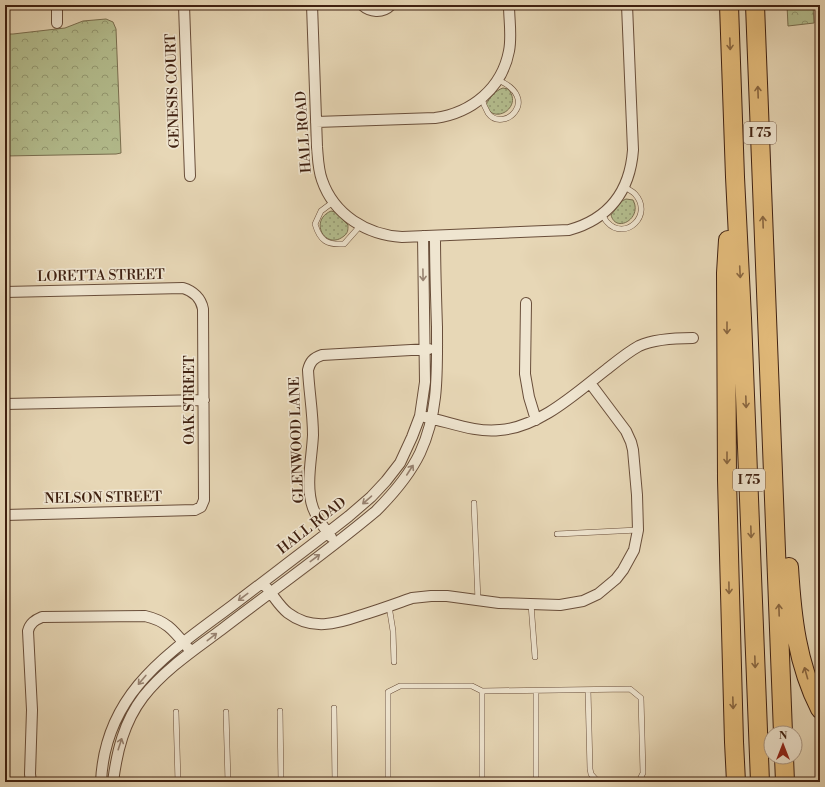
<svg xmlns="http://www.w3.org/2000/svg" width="825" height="787" font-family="'Libre Bodoni',serif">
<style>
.grass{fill:url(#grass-dots);stroke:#7a6f50}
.forest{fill:url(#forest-crowns);stroke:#7a6f50}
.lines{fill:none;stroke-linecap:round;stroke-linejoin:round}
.lane-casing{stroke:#694e3a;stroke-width:6}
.street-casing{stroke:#694e3a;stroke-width:12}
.highway-casing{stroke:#3f2010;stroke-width:20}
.lane{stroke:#efe5d0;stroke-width:5}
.street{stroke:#efe5d0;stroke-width:10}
.highway{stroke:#e4bc7b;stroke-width:18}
.oneway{stroke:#896640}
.oneway2{stroke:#978270}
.labels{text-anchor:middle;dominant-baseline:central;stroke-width:3.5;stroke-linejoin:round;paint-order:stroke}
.shield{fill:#efe5d0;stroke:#745b4a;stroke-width:1}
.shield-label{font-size:13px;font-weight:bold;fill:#3f2010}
.street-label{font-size:14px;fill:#3f2010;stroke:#efe5d0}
</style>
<defs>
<pattern id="grass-dots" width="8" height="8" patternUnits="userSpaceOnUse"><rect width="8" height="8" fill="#b4be8f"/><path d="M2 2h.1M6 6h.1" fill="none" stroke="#949a73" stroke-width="1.8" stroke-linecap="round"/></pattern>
<pattern id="forest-crowns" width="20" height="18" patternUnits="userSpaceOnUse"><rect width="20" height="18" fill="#b4be8f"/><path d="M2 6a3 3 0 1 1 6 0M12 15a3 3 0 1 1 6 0" fill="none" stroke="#949a73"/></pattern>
</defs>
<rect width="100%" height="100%" fill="#e7d7b6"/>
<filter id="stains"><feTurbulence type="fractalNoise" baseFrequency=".005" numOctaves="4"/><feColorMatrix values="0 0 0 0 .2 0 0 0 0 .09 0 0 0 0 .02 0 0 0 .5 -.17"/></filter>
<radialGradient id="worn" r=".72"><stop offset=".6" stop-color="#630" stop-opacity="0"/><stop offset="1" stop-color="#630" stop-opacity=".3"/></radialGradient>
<path class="grass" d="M503,88L508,89C524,107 493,126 486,105C489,98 496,90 503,88Z
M626,199L633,200C643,218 616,234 611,215L622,201Z
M331,211L335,212L348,225C348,230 348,233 344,236C326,251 308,221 331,211Z"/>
<path class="forest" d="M787,5H813L814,23L788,26Z
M106,19L113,22L116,29L121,153L116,154L5,156V34H13L65,28L83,21Z"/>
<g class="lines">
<g class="lane-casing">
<path id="lane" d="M482,98C483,103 485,108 488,113C503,134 542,99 498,80
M333,202L321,211L315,224C320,241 327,245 344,244L360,226
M602,214C604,217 605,220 607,222C625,242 654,215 635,194C632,191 628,189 624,187
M474,503L478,601
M557,534L638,530
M531,604L535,657
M389,606L393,631L394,662
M588,690L590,769L591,774L598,782
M334,708L335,782
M280,711L281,782
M176,712L178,782
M226,712L228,782
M536,776V691
M388,782V692L400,686H472L482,691
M482,782V691L630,689L641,698L643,773L640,779L636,782"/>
</g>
<g class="street-casing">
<path id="street" d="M57,5V23
M184,5L190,176
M312,5L317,147C318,158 318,169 322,180C334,215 367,235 402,237L569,230C609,219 630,191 633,150L627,5
M362,5C370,12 382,14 391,5
M316,122L435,118C472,113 502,88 509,51C512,36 509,20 509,5
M5,292L183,288C193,291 201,298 203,309L204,500L201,507L195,510L5,515
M526,303L525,374L529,397L536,420
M5,404L204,400
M425,417C450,422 475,433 500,430C540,427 576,393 607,369C617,361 628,352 639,346C654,339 677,338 693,338
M331,537C324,528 317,519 313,508C305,486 312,458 313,435C313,413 309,391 308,370C310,362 313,358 322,355L429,349
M266,587C274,596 279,606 288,613C312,631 336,624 362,615C379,610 395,604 412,598L431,596H447L499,603L560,605L583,601L598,594L616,579L623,570L634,550L638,530L637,495L633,450L631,442L626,431L590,383
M31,782L30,774L32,710L28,631C30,623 35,620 42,617L145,616C167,621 174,631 188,648
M101,782C105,692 169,653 233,605C272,575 311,546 349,516L371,497L386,481L400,463L412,437L420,416L425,382L423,236
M113,782C117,751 124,722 143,697C164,670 194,650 221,630C273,590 326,553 376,511C393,494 409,476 420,453C439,412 437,371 437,327C436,297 435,266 435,236"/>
</g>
<g class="highway-casing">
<path id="highway" d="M729,5L735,177L742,318L760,782
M755,5L783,733
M728,240L726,273L727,480L734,742L736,782
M789,567C792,617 797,664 820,709
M784,757L785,782"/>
</g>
<use href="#lane" class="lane"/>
<use href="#street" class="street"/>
<use href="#highway" class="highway"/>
</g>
<defs><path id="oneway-shaft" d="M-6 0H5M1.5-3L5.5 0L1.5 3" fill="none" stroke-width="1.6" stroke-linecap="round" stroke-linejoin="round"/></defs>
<g class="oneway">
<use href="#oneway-shaft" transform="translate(730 44) rotate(88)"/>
<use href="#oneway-shaft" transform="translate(758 92) rotate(-92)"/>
<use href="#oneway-shaft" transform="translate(763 222) rotate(-92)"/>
<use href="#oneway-shaft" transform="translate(740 272) rotate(87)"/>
<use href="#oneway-shaft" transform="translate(727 328) rotate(90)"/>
<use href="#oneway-shaft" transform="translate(746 402) rotate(88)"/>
<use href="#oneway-shaft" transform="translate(727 458) rotate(90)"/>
<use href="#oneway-shaft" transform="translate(751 532) rotate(88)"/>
<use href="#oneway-shaft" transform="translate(729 588) rotate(89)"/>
<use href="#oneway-shaft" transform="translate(779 610) rotate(-92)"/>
<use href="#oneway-shaft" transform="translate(755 662) rotate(88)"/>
<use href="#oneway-shaft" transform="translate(806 673) rotate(-106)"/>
<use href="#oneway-shaft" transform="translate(733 703) rotate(88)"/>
</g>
<g class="oneway2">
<use href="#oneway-shaft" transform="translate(423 275) rotate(89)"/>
<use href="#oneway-shaft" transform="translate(410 470) rotate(-57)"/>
<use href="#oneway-shaft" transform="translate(367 500) rotate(139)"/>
<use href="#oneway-shaft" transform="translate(315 558) rotate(-37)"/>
<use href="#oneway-shaft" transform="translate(243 597) rotate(143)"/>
<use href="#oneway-shaft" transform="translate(212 637) rotate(-38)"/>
<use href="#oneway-shaft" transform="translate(142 680) rotate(130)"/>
<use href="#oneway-shaft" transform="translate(120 744) rotate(-72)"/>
</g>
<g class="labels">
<g class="shield">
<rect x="744" y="122" width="32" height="22" rx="3"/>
<rect x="733" y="469" width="32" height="22" rx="3"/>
</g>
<g class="shield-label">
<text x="760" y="133">I 75</text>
<text x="749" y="480">I 75</text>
</g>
<g class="street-label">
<text transform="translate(173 91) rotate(-92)">GENESIS COURT</text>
<text transform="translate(304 132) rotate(-94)">HALL ROAD</text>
<text transform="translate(101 276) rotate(-1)">LORETTA STREET</text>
<text transform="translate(190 400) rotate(-90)">OAK STREET</text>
<text transform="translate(297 440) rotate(-92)">GLENWOOD LANE</text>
<text transform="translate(103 498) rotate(-1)">NELSON STREET</text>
<text transform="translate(312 526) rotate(-38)">HALL ROAD</text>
</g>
</g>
<rect width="825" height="787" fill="none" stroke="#e7d7b6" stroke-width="20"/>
<rect x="6" y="6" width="813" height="775" fill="none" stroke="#3f2010" stroke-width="2"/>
<rect x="10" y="10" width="805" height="767" fill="none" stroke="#3f2010"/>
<g transform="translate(783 745)"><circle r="19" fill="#efe5d0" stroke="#a99683"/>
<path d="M0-3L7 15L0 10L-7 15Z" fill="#8f2418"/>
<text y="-6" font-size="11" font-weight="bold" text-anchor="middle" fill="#3f2010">N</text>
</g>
<rect width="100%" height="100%" filter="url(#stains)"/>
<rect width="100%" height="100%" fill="url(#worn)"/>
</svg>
